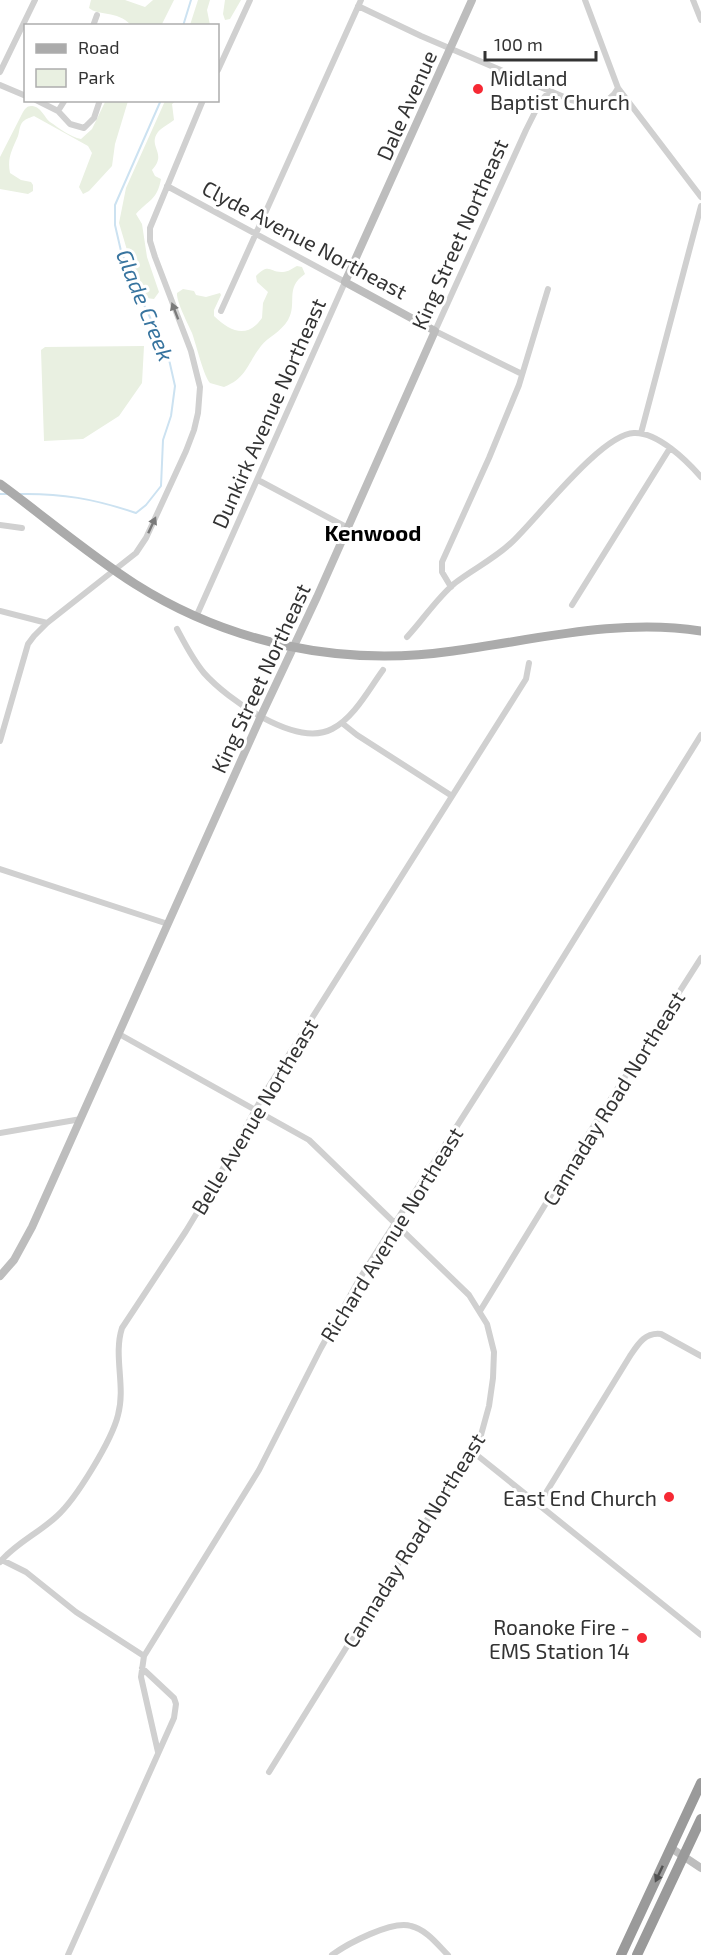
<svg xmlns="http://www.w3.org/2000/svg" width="701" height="1955" font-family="'Exo 2',sans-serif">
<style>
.green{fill:#e9f0e1}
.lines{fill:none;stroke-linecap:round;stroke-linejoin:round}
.stream{stroke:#cce2f1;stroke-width:2}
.street{stroke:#d0d0d0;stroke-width:6}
.secondary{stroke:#bdbdbd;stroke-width:8}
.primary{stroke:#ababab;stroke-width:9}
.highway{stroke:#9a9a9a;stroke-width:10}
.oneway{fill:#7a7a7a}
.oneway2{fill:#525252}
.poi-dot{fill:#f62934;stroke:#fff;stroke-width:2}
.labels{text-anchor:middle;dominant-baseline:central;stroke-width:6;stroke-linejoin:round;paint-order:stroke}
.poi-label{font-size:21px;fill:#333;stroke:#fff;text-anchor:end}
.street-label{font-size:21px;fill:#333;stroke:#fff}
.water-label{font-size:22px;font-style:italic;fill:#37749f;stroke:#fff}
.neighbourhood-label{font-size:22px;font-weight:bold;fill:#000;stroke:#fff}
</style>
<rect width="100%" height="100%" fill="#fff"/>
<path class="green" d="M91,0H125L145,7L153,0H174L161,26L131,25C117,10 98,16 89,8Z
M198,0H210L207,10L210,25H190Z
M225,0H241L230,19L225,20L223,14Z
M106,100L128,101L115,144L112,166L89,191L83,194L79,187L92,153L88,146L34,116C34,116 26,119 25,120C19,124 20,130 18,136C12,150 7,158 10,173L21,180L31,182L33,185V191L28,194L0,189V157L23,112C25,109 27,106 31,106C41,106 44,117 50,122C59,128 70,137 81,139L92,129Z
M165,101H176L172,104L174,120C169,124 161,128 158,132C147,147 168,153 152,170L155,176L161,179C157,201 148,200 136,214L142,224L147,257L159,292L154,299L146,298L141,291L132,267L119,223L126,188Z
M297,266L302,267L305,274C284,288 298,303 288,320C281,332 268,337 261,346C247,364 247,378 224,387L210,383C204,377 196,344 192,333C188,324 176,301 177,293L183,289L194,291L196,295L206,297L220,293L221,295L214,310V316C231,332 247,339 262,318L263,303L268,292L257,282L256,276C270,262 269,273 283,272C288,272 293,268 297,266Z
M144,346L142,383L119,416L83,439L44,441L41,350L45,347Z"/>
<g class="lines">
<path class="stream" d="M183,26L191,0
M0,494H9
M18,494C61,493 95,499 136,513L146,505L161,486L163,440L171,416L175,386L168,355L135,286L121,251L115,225V205L161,100"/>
<path class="street" d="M585,0L618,88L701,197
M693,0L701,20
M358,6L421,36L571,100C588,104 609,107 618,88
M93,26L97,15
M218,70L250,0
M0,72L35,0
M0,85L26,96
M36,100L58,111L70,124L84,128L94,118L100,100
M58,111L65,100
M167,186L345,282L196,617
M221,311L361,0
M522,374L435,331L526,130L540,102L549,92
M641,433L701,206
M258,480L348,528
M0,525L22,528
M451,587L442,572V562L489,458L519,385L548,289
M572,605L670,448
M0,611L47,623L136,553L146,538L186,451L194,430L198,413L200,387L191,351L155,257L150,241V228L203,100
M177,629C185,644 193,660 204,673C227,699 296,748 332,729C354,718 369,689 383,670
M407,637C423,620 436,599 455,583C473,569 494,559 511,543C537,519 601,434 634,433C658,432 687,461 701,477
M342,723L357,735L452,796
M0,741L28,644L34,636L47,623
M0,869L168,924
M119,1034L309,1140L469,1295L487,1324L494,1352L493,1378L489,1406L481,1435L475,1449L410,1545L269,1772
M0,1133L81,1119
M480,1311L591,1130L701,958
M473,1452L701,1635
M539,1504L630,1356C638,1344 645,1332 661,1334L701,1356
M2,1560L26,1572L76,1612L144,1656
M0,1562C16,1543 39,1533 57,1516C76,1499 112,1440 118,1415C126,1386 113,1356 122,1328L186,1231L215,1183L264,1094L526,679L529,663
M158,1752L141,1677L144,1656L259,1470L321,1348L360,1278L515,1035L701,735
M68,1955L174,1718L176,1704L174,1698L142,1668
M332,1955C347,1944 392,1920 411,1926C427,1930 437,1944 448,1955"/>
<path class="secondary" d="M0,1276L14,1260L32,1227L261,716L317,597L435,331L345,282L472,0
M671,1848L701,1868"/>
<path class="primary" d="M0,484C45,517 88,554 135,584C230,644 342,667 453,651C535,640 618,618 701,631"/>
<path class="highway" d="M621,1955L701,1783
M637,1955L701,1819"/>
</g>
<defs><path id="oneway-solid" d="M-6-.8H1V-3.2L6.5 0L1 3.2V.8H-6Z" transform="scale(1.5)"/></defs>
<g class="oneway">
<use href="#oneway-solid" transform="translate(175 311) rotate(-111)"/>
<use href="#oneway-solid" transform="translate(152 525) rotate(-65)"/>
</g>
<use class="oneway2" href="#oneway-solid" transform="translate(659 1874) rotate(115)"/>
<g class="poi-dot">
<circle cx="478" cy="89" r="6"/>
<circle cx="669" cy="1497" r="6"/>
<circle cx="642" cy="1638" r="6"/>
</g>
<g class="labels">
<g class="poi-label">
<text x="490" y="77" text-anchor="start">Midland<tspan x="490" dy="24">Baptist Church</tspan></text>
<text x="657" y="1497">East End Church</text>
<text x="630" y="1626">Roanoke Fire -<tspan x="630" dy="24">EMS Station 14</tspan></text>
</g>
<g class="street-label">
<text transform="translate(406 105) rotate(-66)">Dale Avenue</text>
<text transform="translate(459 234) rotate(-66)">King Street Northeast</text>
<text transform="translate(305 239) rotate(28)">Clyde Avenue Northeast</text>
<text transform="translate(268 413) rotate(-66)">Dunkirk Avenue Northeast</text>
<text transform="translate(260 678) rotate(-65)">King Street Northeast</text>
<text transform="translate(613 1098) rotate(-58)">Cannaday Road Northeast</text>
<text transform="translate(254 1116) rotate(-59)">Belle Avenue Northeast</text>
<text transform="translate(391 1234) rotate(-58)">Richard Avenue Northeast</text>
<text transform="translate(413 1540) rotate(-58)">Cannaday Road Northeast</text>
</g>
<g class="water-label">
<text transform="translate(146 305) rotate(68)">Glade Creek</text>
</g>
<g class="neighbourhood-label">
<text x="373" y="532">Kenwood</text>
</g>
</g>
<rect x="24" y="24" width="195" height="78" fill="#ffffff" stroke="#adadad" stroke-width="1.5"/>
<rect x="36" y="44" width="30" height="9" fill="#ababab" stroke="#adadad" stroke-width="1.5"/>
<text x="78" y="54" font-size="18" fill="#333333">Road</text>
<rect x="36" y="69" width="30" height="18" fill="#e9f0e1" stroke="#adadad" stroke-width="1.5"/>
<text x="78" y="84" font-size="18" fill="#333333">Park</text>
<path d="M485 51v9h111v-9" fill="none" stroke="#333333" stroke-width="3"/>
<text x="494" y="51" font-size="18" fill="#333333" stroke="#ffffff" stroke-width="4.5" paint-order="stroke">100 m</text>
</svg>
